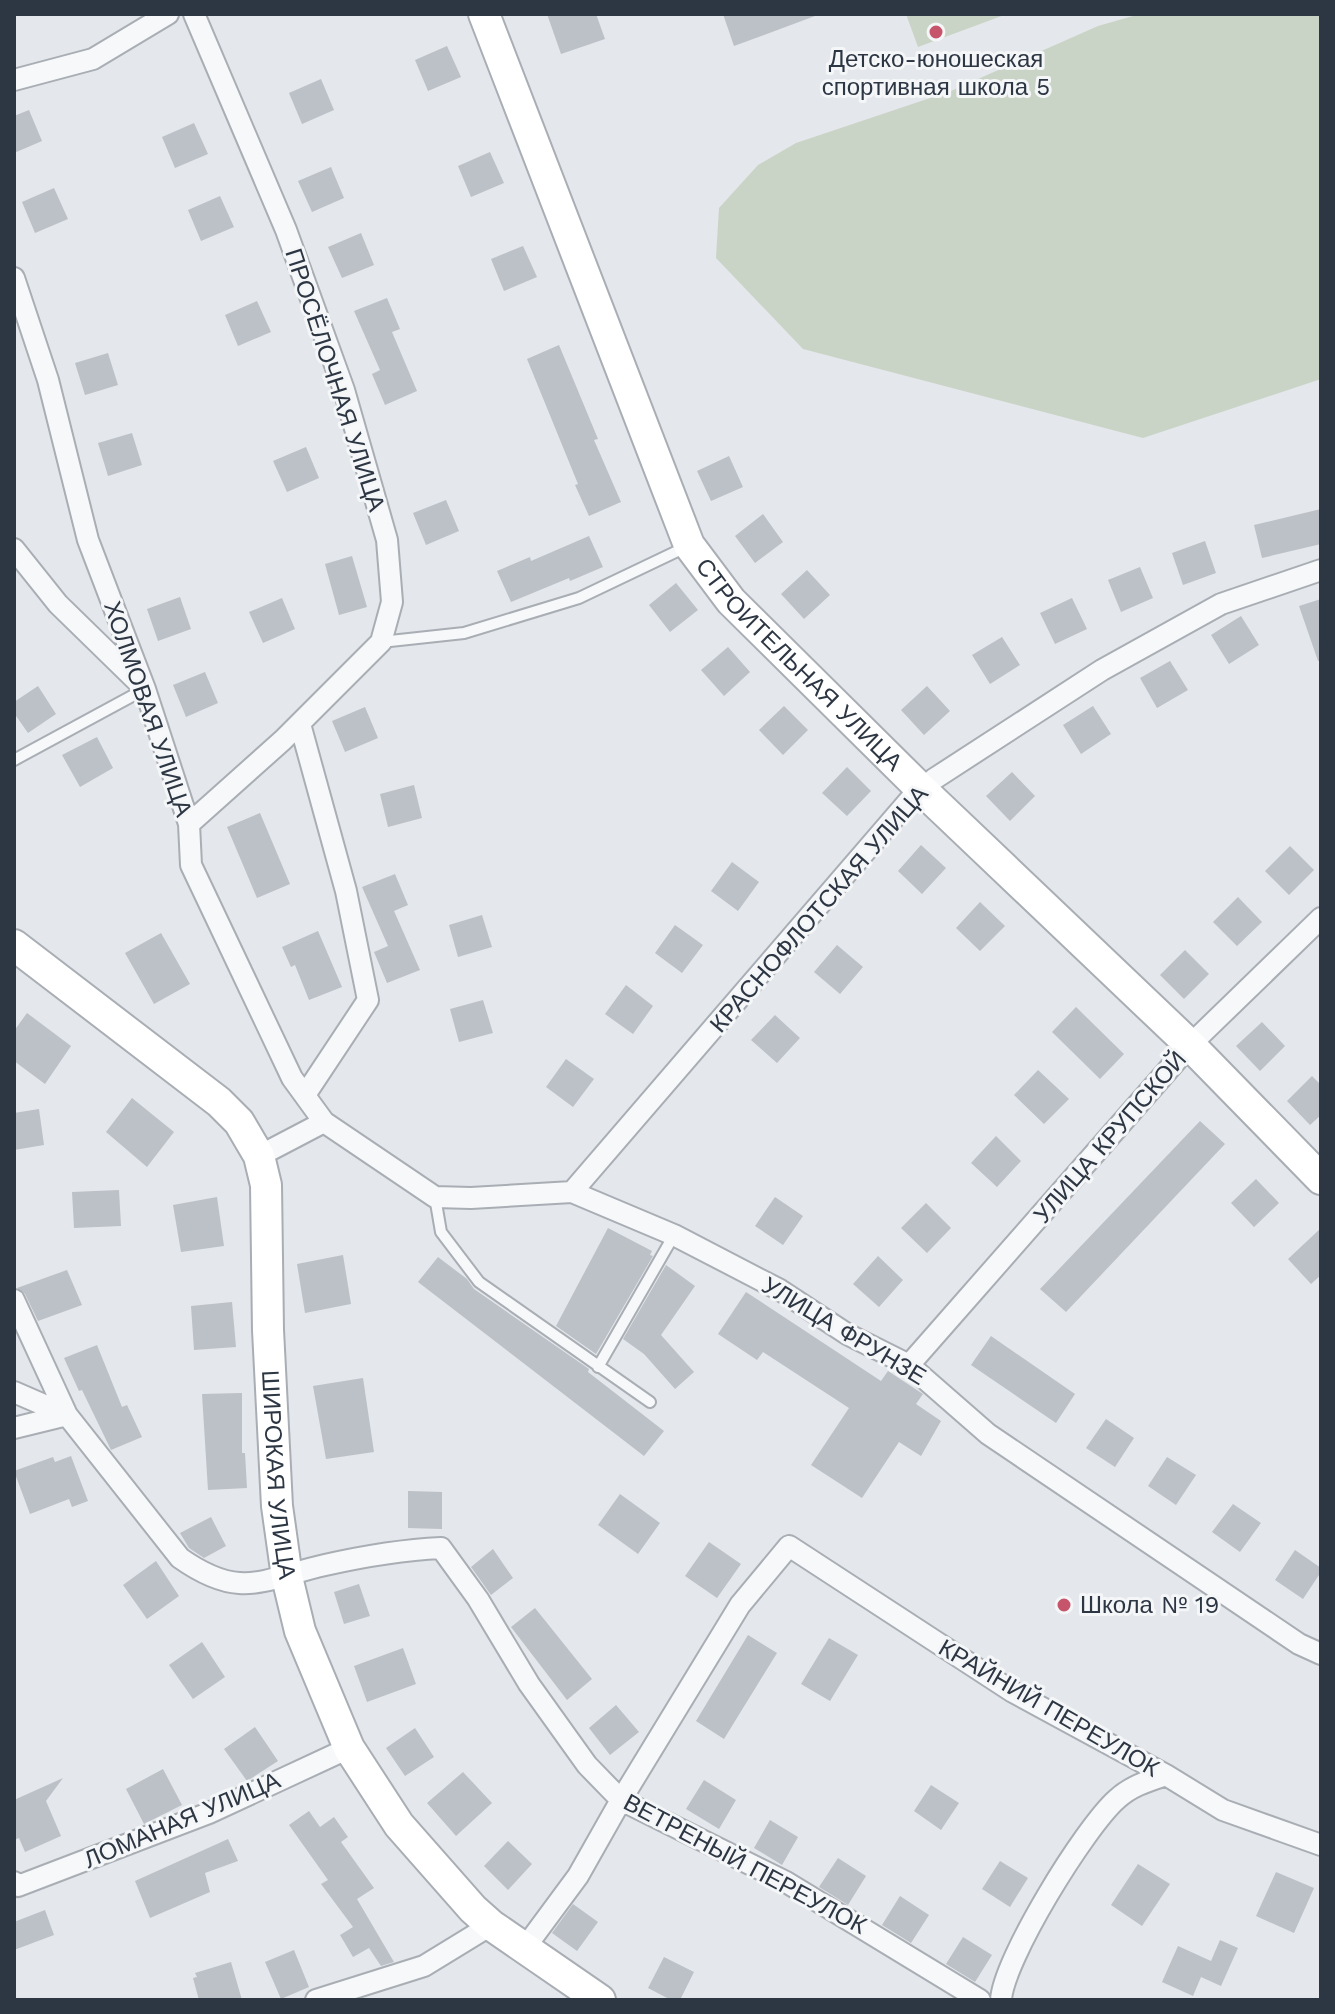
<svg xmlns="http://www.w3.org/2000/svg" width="1335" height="2014" font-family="'Work Sans',sans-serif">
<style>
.green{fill:#cad4c6}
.building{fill:#bcc1c8}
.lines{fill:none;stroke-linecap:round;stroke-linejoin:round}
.lane-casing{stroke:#a9aeb5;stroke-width:14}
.street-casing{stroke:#a9aeb5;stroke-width:24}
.secondary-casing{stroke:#a9aeb5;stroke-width:34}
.lane{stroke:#f7f8fa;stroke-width:10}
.street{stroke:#f7f8fa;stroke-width:20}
.secondary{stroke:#fff;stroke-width:30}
.poi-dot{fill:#c6546a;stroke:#f4f6f8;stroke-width:3}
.labels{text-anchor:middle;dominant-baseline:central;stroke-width:6;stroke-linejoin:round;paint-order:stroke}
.poi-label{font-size:24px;fill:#2d3643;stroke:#f4f6f8}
.street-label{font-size:24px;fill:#2d3643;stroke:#f4f6f8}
</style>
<rect width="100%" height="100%" fill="#e4e7eb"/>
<path class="green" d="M906,14H1007L918,47Z
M1140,14H1321V379L1143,438L803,349L716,258L719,208L758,165L796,143L951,91L1098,26Z"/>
<path class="building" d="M547,14H596L605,39L561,54Z
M723,14H814L815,16L734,46Z
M447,46L461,77L428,91L415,60Z
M321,79L334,110L302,124L289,93Z
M29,110L42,141L14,153V116Z
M194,123L208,154L175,168L162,137Z
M490,152L504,183L471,197L458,166Z
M331,167L344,198L312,212L298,181Z
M54,188L68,219L35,233L22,202Z
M220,196L234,227L201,241L188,210Z
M361,233L374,265L342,278L328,247Z
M523,246L537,277L504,291L491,259Z
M387,298L400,329L392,332L417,391L385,405L372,374L380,370L354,311Z
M257,301L271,332L238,346L225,315Z
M559,345L598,439L594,440L621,502L589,516L575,485L578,484L527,359Z
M108,353L118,385L85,395L75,363Z
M132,433L142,465L108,476L98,443Z
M306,447L319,478L287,492L273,461Z
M729,456L743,487L711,501L697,471Z
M446,500L459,531L426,545L413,513Z
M1321,509V544L1262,558L1254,525Z
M763,514L783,542L755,563L735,536Z
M589,536L603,567L570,581L569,578L511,602L497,571L530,557L531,561Z
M1205,541L1216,573L1183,585L1172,553Z
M352,556L367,607L339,615L325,564Z
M1140,567L1153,598L1121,612L1108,580Z
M807,570L830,595L804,619L781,594Z
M676,583L698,610L670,632L649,605Z
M180,597L191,629L158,641L147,609Z
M282,598L295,629L263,643L249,612Z
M1072,598L1087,629L1055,644L1040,613Z
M1321,599V661H1318L1299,606Z
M1241,616L1259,645L1229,664L1211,635Z
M1002,637L1020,665L990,684L972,655Z
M728,647L750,672L724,696L701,670Z
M1170,661L1188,690L1157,708L1140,678Z
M205,672L218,703L186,717L173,685Z
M38,686L56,714L28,733L14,713V702Z
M927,686L950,711L924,735L901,710Z
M784,706L808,730L783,755L759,730Z
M1093,706L1111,734L1081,754L1063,725Z
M365,707L378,738L345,752L332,721Z
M97,737L113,768L80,787L62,755Z
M847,767L871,791L847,816L822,793Z
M1012,772L1035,796L1010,821L986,796Z
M414,785L422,818L388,827L380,794Z
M260,813L290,884L257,898L227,827Z
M921,845L946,868L922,894L898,871Z
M1290,846L1314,870L1289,895L1265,871Z
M732,862L759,882L738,911L711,891Z
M395,874L408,905L394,911L420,970L387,983L374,952L388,946L362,887Z
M1238,897L1262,922L1237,946L1213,922Z
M980,902L1005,926L980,951L956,928Z
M482,915L492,947L458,957L449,925Z
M675,925L703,945L682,973L655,953Z
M318,931L342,987L309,1000L295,965L291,967L282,947Z
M161,933L190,984L154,1004L125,953Z
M837,945L863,967L840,994L814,972Z
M1185,950L1209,974L1184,999L1160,975Z
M626,985L653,1006L633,1034L605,1014Z
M483,1000L493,1033L459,1042L450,1009Z
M1076,1007L1124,1054L1100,1079L1052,1032Z
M27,1013L71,1046L45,1084L14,1061V1031Z
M775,1015L800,1038L777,1063L751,1040Z
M1262,1022L1285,1046L1260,1071L1236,1046Z
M566,1059L594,1079L573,1107L546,1087Z
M1038,1070L1069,1099L1044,1124L1014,1095Z
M1312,1076L1321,1085V1115L1310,1125L1287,1101Z
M132,1098L174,1132L147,1167L106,1132Z
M39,1109L44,1145L14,1150V1113Z
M1200,1121L1225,1144L1066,1312L1040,1289Z
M996,1136L1021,1161L997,1187L971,1163Z
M1256,1179L1279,1203L1254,1227L1231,1203Z
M119,1190L121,1226L74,1228L72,1192Z
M217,1197L224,1246L181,1252L173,1205Z
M775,1197L803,1216L783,1245L755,1226Z
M926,1203L951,1228L927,1253L901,1228Z
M608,1228L652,1251L650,1255L653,1256L596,1354L556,1326Z
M1321,1228V1275L1311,1284L1288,1259Z
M343,1255L351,1304L305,1313L297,1264Z
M878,1256L903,1280L879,1307L853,1284Z
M438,1257L467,1279L474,1289L589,1369L588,1372L664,1431L644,1456L418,1282Z
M666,1265L695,1286L661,1335L694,1372L675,1389L644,1354L623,1339Z
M67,1270L82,1305L38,1321L25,1294L17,1288Z
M746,1292L881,1381L888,1371L923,1394L916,1404L941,1421L921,1456L899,1442L862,1498L811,1465L849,1408L763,1352L757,1360L718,1334Z
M232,1302L236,1347L194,1350L191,1306Z
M991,1336L1075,1394L1056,1423L971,1365Z
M97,1345L122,1407L127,1405L142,1437L111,1450L82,1390L79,1391L64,1358Z
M363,1378L374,1452L326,1459L313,1386Z
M242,1393V1453H245L247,1488L208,1490L202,1394Z
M1106,1419L1134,1438L1115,1467L1086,1448Z
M71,1456L88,1501L72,1507L69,1499L30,1514L14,1471L53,1457L55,1462Z
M1167,1457L1196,1475L1176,1505L1148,1486Z
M408,1491L442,1492V1529L408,1528Z
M620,1494L660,1523L638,1554L598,1525Z
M1233,1504L1261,1523L1240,1552L1212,1532Z
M211,1517L226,1546L204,1558L189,1548L180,1533Z
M709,1542L741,1564L717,1598L685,1576Z
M493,1549L513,1578L491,1595L471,1567Z
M1295,1550L1321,1568V1572L1303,1599L1275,1580Z
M156,1561L179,1596L147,1619L123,1585Z
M359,1584L370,1616L344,1624L334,1592Z
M535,1608L592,1679L567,1700L511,1627Z
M748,1635L777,1653L724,1739L696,1721Z
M829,1638L858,1655L830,1701L801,1684Z
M202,1642L225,1677L193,1699L169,1665Z
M403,1648L416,1684L367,1702L354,1666Z
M616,1705L639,1732L610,1755L589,1728Z
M255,1727L278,1761L247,1781L224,1749Z
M415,1728L434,1757L405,1776L386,1748Z
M163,1769L182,1805L144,1824L126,1789Z
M463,1772L492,1803L456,1836L427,1803Z
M63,1778L46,1801L61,1836L25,1852L19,1838L14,1840V1800Z
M704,1780L736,1800L719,1829L686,1809Z
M931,1785L959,1803L941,1830L914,1811Z
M309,1811L320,1827L334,1817L348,1837L341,1842L374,1888L357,1899L394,1962L381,1966L369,1948L353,1957L340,1935L353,1927L321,1884L328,1880L289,1825Z
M770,1820L798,1837L782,1865L754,1848Z
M228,1839L238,1861L205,1873L210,1892L150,1918L135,1881Z
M508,1841L532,1864L508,1890L484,1866Z
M838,1858L866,1876L848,1905L819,1887Z
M1000,1861L1028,1878L1010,1907L982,1889Z
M1138,1864L1170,1884L1142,1926L1111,1905Z
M1276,1872L1314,1888L1294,1933L1256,1916Z
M900,1896L929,1915L911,1943L882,1925Z
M573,1904L598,1922L577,1951L552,1933Z
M45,1910L54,1935L14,1950V1922Z
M963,1937L992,1955L975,1982L946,1964Z
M1220,1940L1238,1948L1221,1986L1201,1977L1193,1996L1162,1982L1178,1946L1211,1961Z
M294,1950L309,1987L281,1999L265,1962Z
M664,1957L694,1972L680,2000H671L648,1988Z
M231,1962L242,2000H199L193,1978L197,1977L195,1973Z"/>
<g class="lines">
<g class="lane-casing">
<path id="lane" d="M381,642L464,633L579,598L688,546
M14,760L145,689
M435,1197L441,1232L479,1282L650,1402
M598,1367L674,1235"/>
</g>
<g class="street-casing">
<path id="street" d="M14,80L93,59L168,14
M14,278L48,380L88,540L145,689L189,824L191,865L292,1078L324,1122L435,1197L471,1198L572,1192L674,1235L780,1290L847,1334L909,1365L988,1434L1299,1644L1321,1654
M14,549L58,604L140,684
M300,724L346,891L368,1000L305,1095
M189,824L283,740L381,642L392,602L387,540L344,390L286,230L194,14
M259,1156L324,1122
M572,1192L913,796L934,779L1102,670L1221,604L1321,570
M14,1300L67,1415L180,1558C241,1601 263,1579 325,1565C365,1556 400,1550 441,1548L478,1599L529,1684L587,1765L621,1800L786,1882L980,2000
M909,1365L1190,1045L1321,918
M14,1392L67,1415
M14,1428L67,1415
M14,1882L18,1886L209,1813L349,1748
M524,1949L578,1876L621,1800L740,1605L789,1546L1013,1692L1166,1775L1223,1810L1321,1845
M316,2000L424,1966L491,1925
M1001,2000C1003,1960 1085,1827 1117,1799C1131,1786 1148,1781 1166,1775"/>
</g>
<g class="secondary-casing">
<g id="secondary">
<path id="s1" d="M484,14L689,545L731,601L921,789L1190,1045L1321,1179"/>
<path id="s2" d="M14,945L219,1102L239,1122L259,1156L266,1185L268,1330L277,1506L287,1577L300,1631L349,1748L399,1825L473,1909L491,1925L600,2000"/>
</g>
</g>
<use href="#lane" class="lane"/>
<use href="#street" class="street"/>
<use href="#secondary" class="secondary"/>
</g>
<g class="poi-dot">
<circle cx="936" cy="32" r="8"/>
<circle cx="1064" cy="1605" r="8"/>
</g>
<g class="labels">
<g class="poi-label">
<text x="936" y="59">Детско-юношеская<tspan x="936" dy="28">спортивная школа 5</tspan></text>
<text x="1080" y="1605" text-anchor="start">Школа № 19</text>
</g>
<g class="street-label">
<text transform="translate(335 380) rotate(72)">ПРОСЁЛОЧНАЯ УЛИЦА</text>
<text stroke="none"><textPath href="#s1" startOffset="732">СТРОИТЕЛЬНАЯ УЛИЦА</textPath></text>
<text transform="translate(148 709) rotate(71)">ХОЛМОВАЯ УЛИЦА</text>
<text transform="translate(819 909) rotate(-49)">КРАСНОФЛОТСКАЯ УЛИЦА</text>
<text transform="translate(1110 1137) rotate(-49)">УЛИЦА КРУПСКОЙ</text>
<text transform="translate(844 1331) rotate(31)">УЛИЦА ФРУНЗЕ</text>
<text stroke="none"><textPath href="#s2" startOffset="646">ШИРОКАЯ УЛИЦА</textPath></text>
<text transform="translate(1049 1708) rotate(30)">КРАЙНИЙ ПЕРЕУЛОК</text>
<text transform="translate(182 1820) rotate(-23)">ЛОМАНАЯ УЛИЦА</text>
<text transform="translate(745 1864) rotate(28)">ВЕТРЕНЫЙ ПЕРЕУЛОК</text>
</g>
</g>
<rect width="1335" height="2014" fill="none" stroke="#2d3643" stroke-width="32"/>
</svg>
